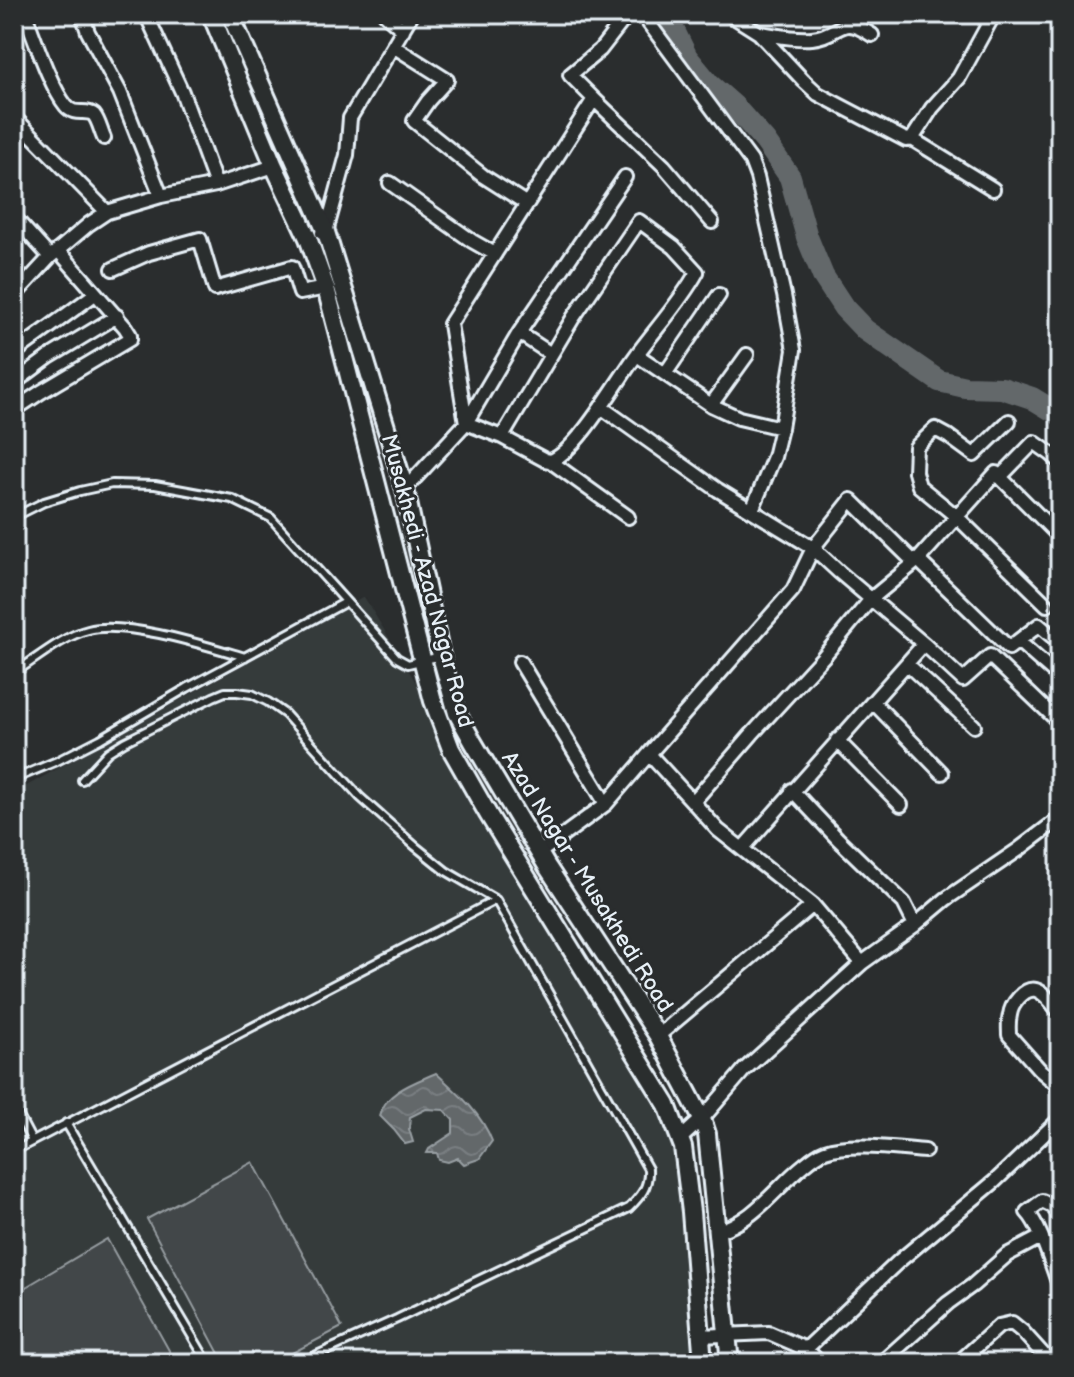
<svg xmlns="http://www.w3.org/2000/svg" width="1074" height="1377" font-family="'Balsamiq Sans',sans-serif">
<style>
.built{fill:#363a3b}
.pitch{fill:#424648;stroke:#959ca0;stroke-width:2}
.water{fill:url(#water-waves);stroke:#989fa3;stroke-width:2}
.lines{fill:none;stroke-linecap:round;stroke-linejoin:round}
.river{stroke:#63686b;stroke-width:22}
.lane-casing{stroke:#e8f1f8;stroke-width:12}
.street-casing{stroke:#e8f1f8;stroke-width:18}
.secondary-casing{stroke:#e8f1f8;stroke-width:22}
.lane{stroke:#2a2d2e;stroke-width:6}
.street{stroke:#2a2d2e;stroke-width:12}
.secondary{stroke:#2a2d2e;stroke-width:16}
.labels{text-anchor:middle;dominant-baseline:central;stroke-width:6;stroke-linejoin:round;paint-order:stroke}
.street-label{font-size:22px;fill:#e8f1f8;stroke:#2a2d2e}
</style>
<defs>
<pattern id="water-waves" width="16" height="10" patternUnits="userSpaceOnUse" patternTransform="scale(2)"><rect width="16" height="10" fill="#63686b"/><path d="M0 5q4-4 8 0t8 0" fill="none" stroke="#797e81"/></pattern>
</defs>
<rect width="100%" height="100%" fill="#2a2d2e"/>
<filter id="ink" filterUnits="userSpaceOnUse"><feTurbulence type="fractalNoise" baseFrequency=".0125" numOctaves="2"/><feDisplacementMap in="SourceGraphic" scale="16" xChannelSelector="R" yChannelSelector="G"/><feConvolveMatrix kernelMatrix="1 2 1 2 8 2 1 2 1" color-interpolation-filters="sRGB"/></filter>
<g filter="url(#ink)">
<path class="built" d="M364,597L691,1135L712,1363H14V793Z"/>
<path class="pitch" d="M253,1162L342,1327L273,1363H224L147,1219Z
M107,1239L176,1363H14V1294Z"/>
<path class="water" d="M436,1073C458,1093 481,1113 492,1141L479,1159L464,1164L458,1158L448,1162L439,1160L437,1153H427L429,1149L453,1133V1120L444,1110L426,1109L410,1117L409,1129L413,1142L405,1144L394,1130L380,1116C384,1092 416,1082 436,1073Z"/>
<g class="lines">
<path class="river" d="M666,14L687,57L709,84L734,106L765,141L790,177L807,237L823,276L844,308L865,330L939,381L965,387L1002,388L1032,398L1060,415"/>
<g class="lane-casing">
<path id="lane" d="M14,517L44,502L80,491L112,484L155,485L232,499L271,518L397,658L408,664L441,656
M14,673C36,659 63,636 88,630C126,620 207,646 245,657
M14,779L57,761L100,739L187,688L346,602
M82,780L108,752L124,742L213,697L225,692H237L252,694L268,702L285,714L360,797L415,846L446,871L496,900L648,1169C649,1187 641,1196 629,1208L397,1319L299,1363
M14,1107L32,1141
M66,1123L208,1363
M14,1151L496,900"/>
</g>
<g class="street-casing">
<path id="street" d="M25,14C35,39 50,86 66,106C75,117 86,108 94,115C99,121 101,132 104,138
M82,14L88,32L120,92L161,196
M146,14L182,92L216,185
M385,14L403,30
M642,14L751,161L757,177L784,295L794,350L781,428L774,457L752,510
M729,14L759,33L804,81L818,94L906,140L912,139L993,189
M759,33C776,35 794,40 812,38C843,35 838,12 872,35
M393,46L447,80L428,101L414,121L483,176L527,204
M594,99L570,75L600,50L628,14
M14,117L107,212
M912,139L932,108L959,78L994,14
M390,183L472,241L495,254
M14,217L50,257
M322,233L326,232L347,155L350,118L412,14
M113,269L149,253L200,239L215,289L292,267L300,293L326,288
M14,296L50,257L89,224L107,212L161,196L216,185L274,166
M519,333L625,177
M14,353L95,294
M637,355L711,405L739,418L781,428
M665,374L719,295
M14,383L49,357L117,316
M711,405L747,355
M601,407L718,490L813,548L851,500L912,560H918L1009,648L1018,641L1060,678
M14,410L41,392L130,339V335L125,327L58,250
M1009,421L974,455L948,436L935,429L916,447L915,472L919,486L957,517L1047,605
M502,437L466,423L450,324L594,99L664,166L712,222
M550,461C576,453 618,380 635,357C656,328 680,303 697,272L674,247L639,221L573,318L502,437L545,460L550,461L628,517
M1001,476L1034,442L1051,454L1060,462
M405,489L466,423L519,333L551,354
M1018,641L1039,625L1060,643
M924,644L963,680L990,656L1060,723
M520,662L606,804
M907,664L974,726
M873,702L942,773
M837,740L901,805
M792,790L838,839L904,903L915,925
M742,849L718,830L693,802L752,734L823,657L871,599L918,560L996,473L1060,537
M539,853L606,804L649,754
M813,905L862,963
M1060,1013C1053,1005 1046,993 1036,990C1024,987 1011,1005 1010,1015C1008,1022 1009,1029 1009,1035L1040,1070L1060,1087
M658,1036L813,905L742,849L924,644L839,572L813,548L793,590L649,754L693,802
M680,1139L702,1119L744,1070L862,963L915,925L946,899L1018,850L1060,818
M1060,1216L1052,1206L1042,1201L1027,1212C1041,1226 1052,1267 1060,1287
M715,1232C754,1222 775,1188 804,1165C810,1160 817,1154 825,1151C850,1142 898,1149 925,1151
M700,1336L769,1333L806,1349L820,1363
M806,1349L899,1261L994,1182L1060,1119
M881,1363L948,1303L973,1285L1007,1255L1041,1237
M958,1363L999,1326L1012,1323L1023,1332L1051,1363"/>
</g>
<g class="secondary-casing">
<path id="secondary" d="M211,14L274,166L308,238L326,288L433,701L451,749L488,814L667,1105L683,1147L691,1212L703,1363
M230,14L326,232L405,489L441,656L457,713L473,742L548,868L658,1036L702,1119L707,1134L730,1363"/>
</g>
<use href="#lane" class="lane"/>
<use href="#street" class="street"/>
<use href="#secondary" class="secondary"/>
</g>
</g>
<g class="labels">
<g class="street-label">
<text transform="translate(427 581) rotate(75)">Musakhedi - Azad Nagar Road</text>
<text transform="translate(587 882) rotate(58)">Azad Nagar - Musakhedi Road</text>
</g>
</g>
<rect width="1074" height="1377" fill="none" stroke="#2a2d2e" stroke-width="48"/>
<rect x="24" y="24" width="1026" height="1329" fill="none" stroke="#e8f1f8" stroke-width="3" filter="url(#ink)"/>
</svg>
